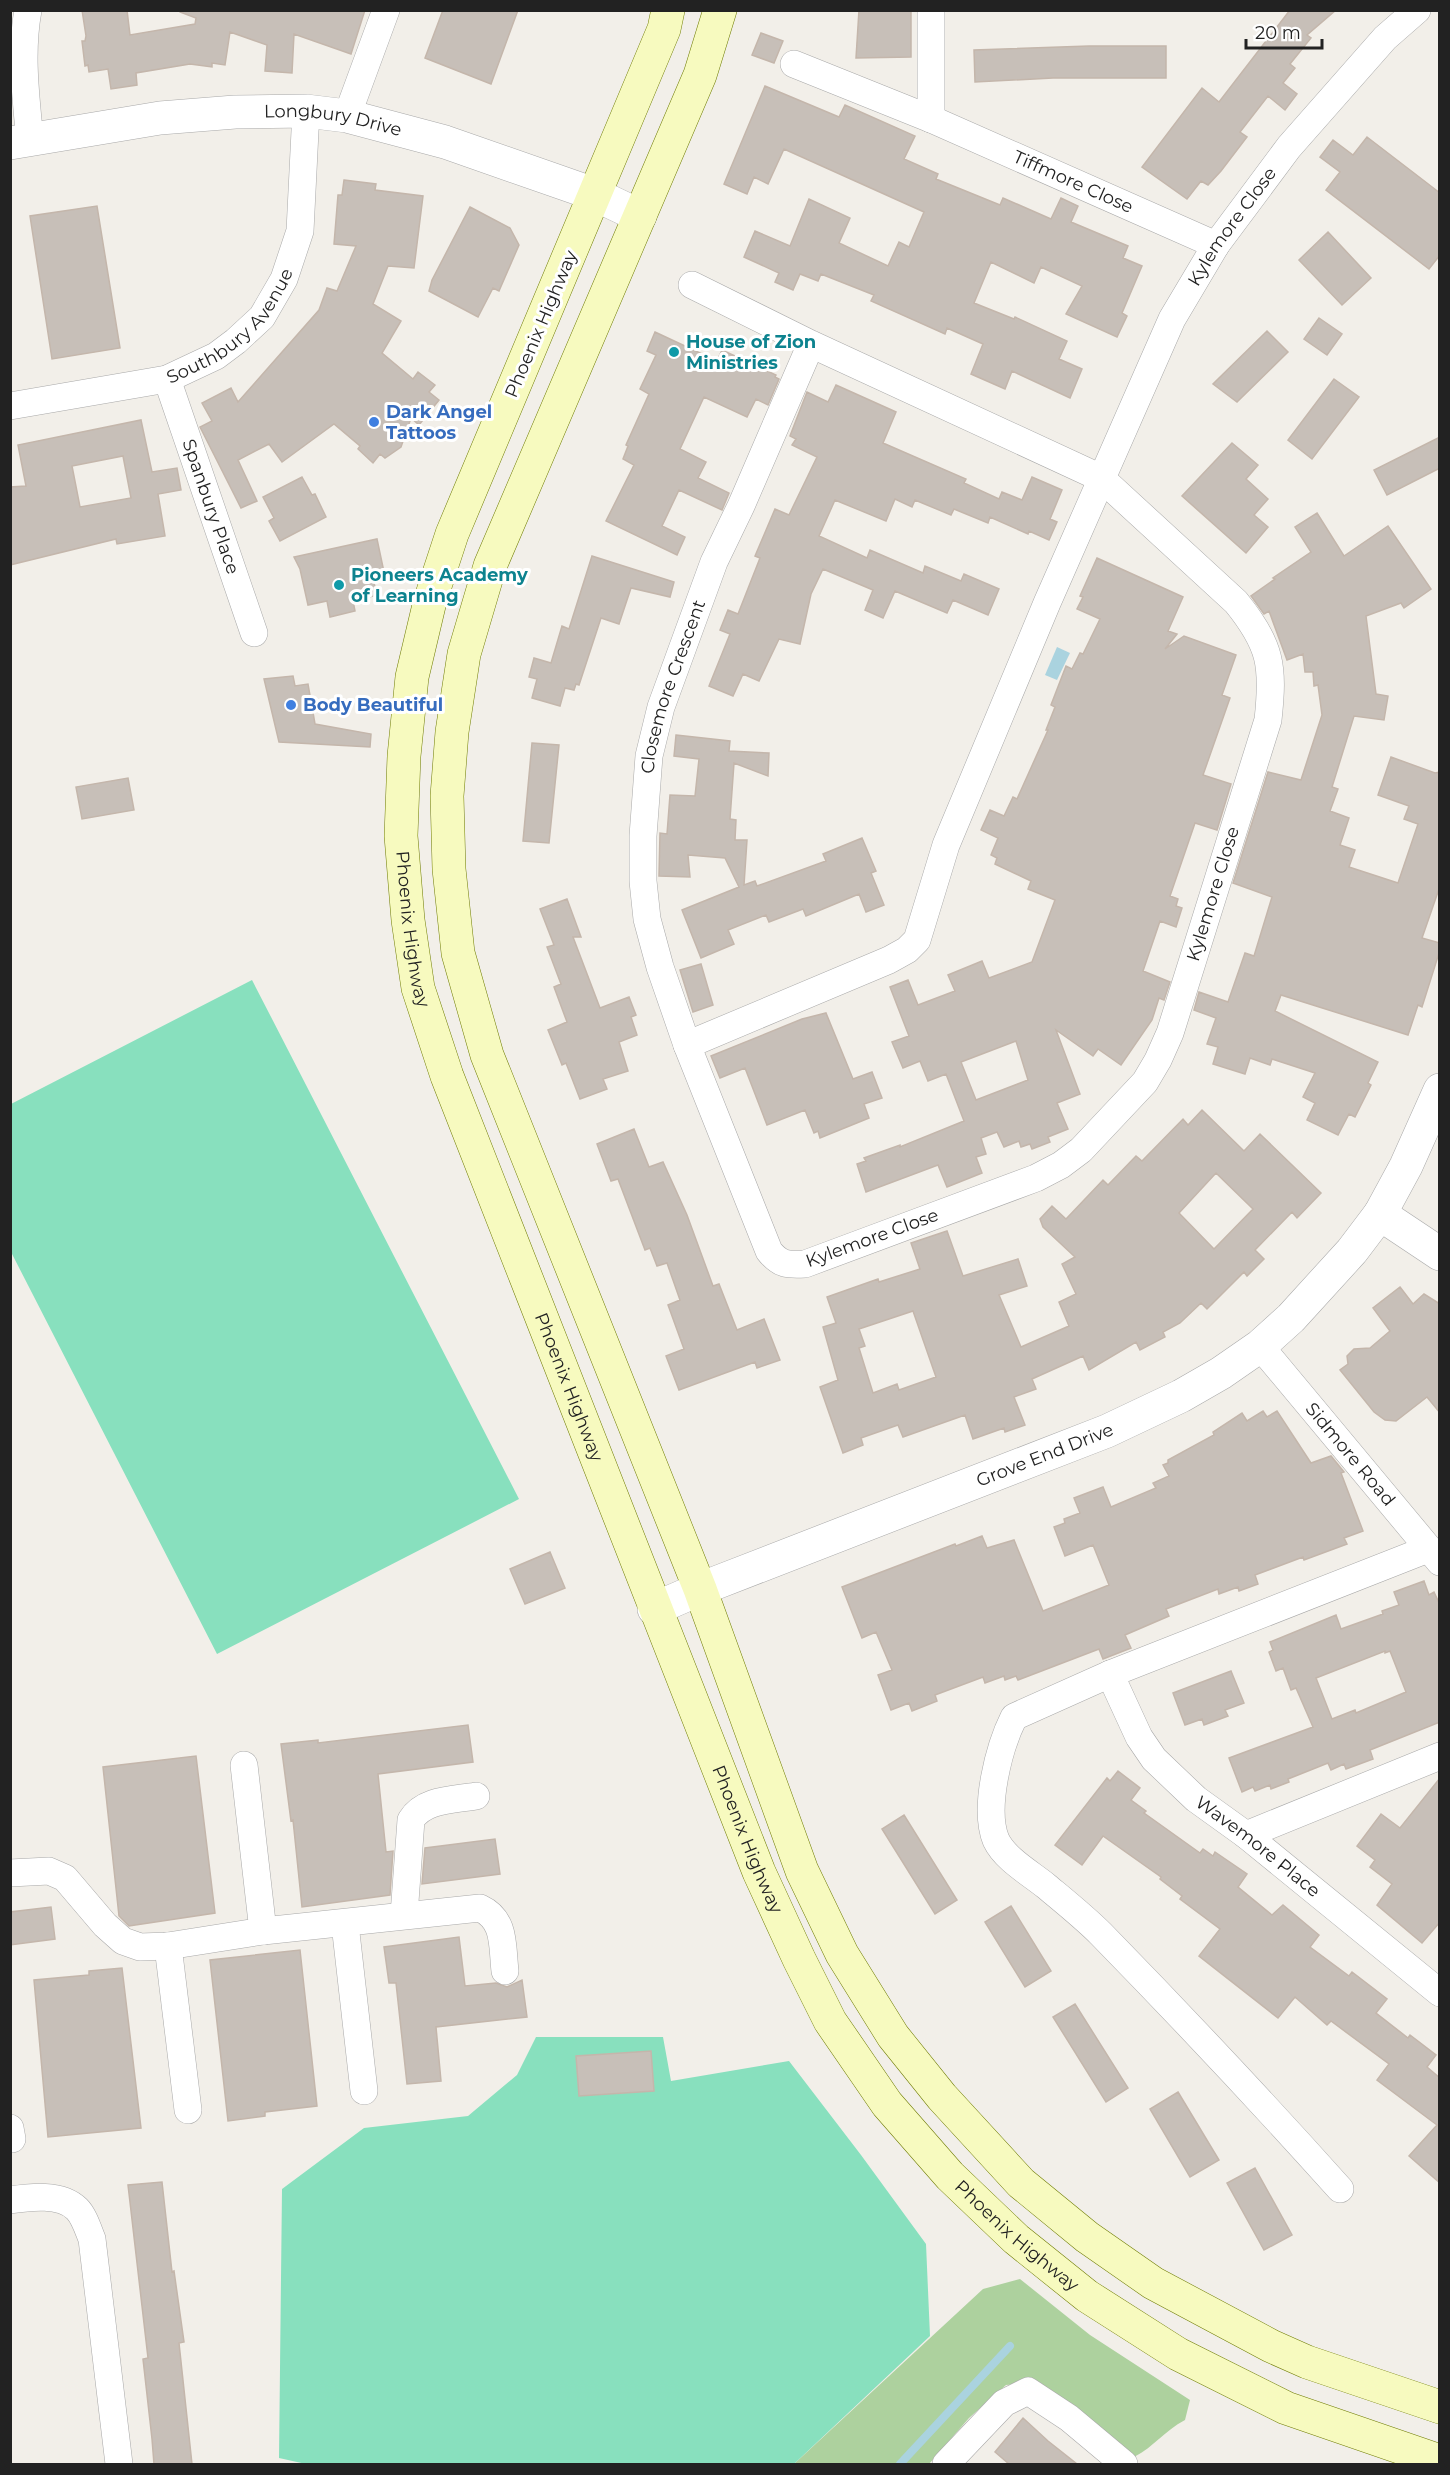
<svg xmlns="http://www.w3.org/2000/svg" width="1450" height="2475" font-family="Montserrat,sans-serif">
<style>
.forest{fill:#add19e}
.pitch{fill:#88e0be}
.water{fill:#aad3df}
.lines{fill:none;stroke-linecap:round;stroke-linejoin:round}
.stream{stroke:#aad3df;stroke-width:8}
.building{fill:#c7bfb8;stroke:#c4b6ab;stroke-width:1.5;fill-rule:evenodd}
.minor-casing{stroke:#a9a9a9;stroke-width:28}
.tertiary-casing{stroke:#a9a9a9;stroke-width:34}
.secondary-casing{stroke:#707d05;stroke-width:34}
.minor{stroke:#fff;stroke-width:27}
.tertiary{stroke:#fff;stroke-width:33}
.secondary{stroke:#f7fabf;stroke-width:33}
.culture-dot{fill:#0f9aa8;stroke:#fff;stroke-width:2}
.shop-dot{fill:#3f7fe0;stroke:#fff;stroke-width:2}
.labels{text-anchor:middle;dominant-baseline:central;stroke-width:6;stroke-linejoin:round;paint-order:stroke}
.street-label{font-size:18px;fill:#222;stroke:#fff}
.culture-label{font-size:18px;font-weight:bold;fill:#0d838f;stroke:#fff;text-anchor:start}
.shop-label{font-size:18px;font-weight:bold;fill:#366cbe;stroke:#fff;text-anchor:start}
</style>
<rect width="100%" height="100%" fill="#f2efe9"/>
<path class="forest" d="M1020,2279L1090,2335L1190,2400L1185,2420C1164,2431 1155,2446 1134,2457L1039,2382L1006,2385L969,2418L929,2464H794L983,2289Z"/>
<path class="pitch" d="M252,980L519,1499L217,1654L11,1252V1104Z
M536,2037H663L671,2081L789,2061L861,2155L926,2244L930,2336L794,2464H306L279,2458L282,2189L364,2128L468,2116L517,2075Z"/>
<path class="water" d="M1057,647L1070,653L1057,680L1045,675Z"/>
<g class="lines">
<path class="stream" d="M900,2464L1010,2346"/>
</g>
<path class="building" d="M82,10H127L130,35L195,24L196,18L180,12V10H365L351,54L294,34L292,73L265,71L267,45L230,32L225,65L212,63V67L190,64L136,73L137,85L111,89L108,69L89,72L88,65L85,66L82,41H85L86,36Z
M443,10H518L491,84L425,58Z
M859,10H911V57L856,58Z
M1290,10H1336L1307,35L1311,38L1290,64L1295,68L1283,83L1297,94L1285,110L1268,96L1240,132L1247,137L1221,171L1208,185L1201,181L1187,199L1142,167L1202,88L1219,102Z
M761,33L783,41L774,63L752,55Z
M1089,46H1166V78H1053L975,82L974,50Z
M765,86L839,117L845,105L915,136L904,159L938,174L936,179L1000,205L1003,198L1051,219L1061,198L1078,206L1071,222L1128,246L1123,258L1142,266L1122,313L1127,316L1117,337L1066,314L1082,286L1041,267L1034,283L991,262L974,303L1014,319L1015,317L1067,341L1059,359L1082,369L1070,398L1012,371L1005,389L971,374L983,344L947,328L945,334L871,301L874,295L821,274L818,281L800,274L793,290L775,282L779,273L744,257L755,231L790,246L809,199L850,218L839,243L888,266L899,242L909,247L924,212L784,149L768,184L754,177L747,194L724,184Z
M1367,137L1440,193V255L1429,269L1326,190L1340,172L1320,157L1333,140L1353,155Z
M344,180L376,184L375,190L423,196L414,268L388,266L373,304L401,321L382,353L413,379L418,372L435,385L429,392L439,400L419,425L411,418L401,447L385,458L380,454L373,463L358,449L360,446L334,424L282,462L269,444L238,460L257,501L241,508L201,429L200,427L212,421L202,403L231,388L238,402L319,310L327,288L337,291L356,246L334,244L338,195H342Z
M97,206L120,348L52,359L30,216Z
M470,207L510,228L519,245L499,291L493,288L478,317L429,291L432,280Z
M1328,232L1371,278L1342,305L1299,260Z
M1319,318L1342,334L1327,355L1304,339Z
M1267,331L1288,352L1237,402L1213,384Z
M655,332L717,361L722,350L776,375L775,377L779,379L768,405L756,399L747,417L704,397L680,449L706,462L698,478L729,493L722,510L679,490L662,526L685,537L677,555L606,521L634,465L623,459L628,446L626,445L649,394L640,389L656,355L647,351Z
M1334,379L1359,397L1312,459L1288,440Z
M836,385L896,412L883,443L966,479L964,483L999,499L1002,492L1022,500L1032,477L1062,490L1050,519L1057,522L1049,540L1029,531L1028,534L990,517L988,523L954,509L951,515L915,500L912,507L895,499L886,521L835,500L819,536L867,558L870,550L923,573L925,566L961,581L964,574L999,589L988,615L953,600L947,613L895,591L883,618L865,610L873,590L823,569L811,594L800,644L779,639L759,681L743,674L733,696L709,686L730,634L720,630L728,610L738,614L760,558L755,556L775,509L789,515L817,457L792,445L796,439L790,436L807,392L828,402Z
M141,420L152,472L177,468L181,490L158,494L165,536L117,544L116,539L10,565V487L26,486L18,445ZM123,456L131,498L80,507L72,466Z
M1440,437V468L1387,495L1374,470Z
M1232,443L1258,465L1246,479L1268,499L1254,515L1268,527L1246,553L1182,496Z
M302,477L312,495L315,494L326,517L280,541L269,521L274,518L263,497Z
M1317,513L1344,556L1388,526L1431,589L1404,608L1401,603L1366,616L1376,694L1388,696L1384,720L1354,716L1332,787L1338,789L1330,811L1349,818L1340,845L1355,850L1349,867L1398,883L1418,824L1404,819L1409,806L1378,795L1391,757L1435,773L1440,772V886L1422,938L1440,943V950L1422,1007L1418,1005L1408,1035L1281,995L1275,1011L1378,1062L1368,1083L1371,1085L1355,1117L1349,1114L1338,1135L1307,1120L1315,1103L1303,1097L1315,1073L1272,1059L1270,1065L1250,1058L1245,1074L1213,1064L1218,1047L1207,1044L1216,1018L1194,1010L1199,992L1228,1002L1245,953L1254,956L1272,897L1233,883L1268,772L1301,780L1322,715L1318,685L1314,686L1313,672H1305L1303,654L1287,660L1269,611L1264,614L1251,596L1275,579L1273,578L1311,552L1295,527Z
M377,539L384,572L372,575L377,595L353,601L355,611L330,617L327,601L308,605L300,569L294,557Z
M592,556L674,582L670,597L631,588L619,624L601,618L579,685L576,684L574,690L565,688L560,706L532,698L537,679L529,677L534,658L551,663L562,626L569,629Z
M1097,558L1183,597L1168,631L1177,634L1165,649L1184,636L1236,655L1222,695L1230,698L1203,775L1231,784L1217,830L1195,823L1170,896L1178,899L1176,906L1182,908L1176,927L1160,921L1143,971L1170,982L1164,1000L1159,998L1152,1020L1121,1065L1098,1049L1093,1056L1056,1030L1080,1094L1057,1103L1068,1129L1048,1137L1050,1142L1032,1149L1030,1144L1021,1147L1019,1141L1004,1147L997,1132L981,1138L986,1154L976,1157L982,1173L947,1187L938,1165L866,1192L857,1164L866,1161L864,1158L900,1145V1147L964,1121L946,1074L928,1081L920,1061L903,1068L892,1042L909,1036L890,987L908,980L918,1005L955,991L948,975L982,961L989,978L1032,962L1055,900L1028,889L1031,881L995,864L997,858L991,855L998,838L981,830L990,810L1004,816L1013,797L1017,799L1048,730H1046L1055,707L1051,705L1066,666L1072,669L1080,653L1083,654L1100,619L1077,609L1083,597L1080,596ZM1016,1041L1028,1080L976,1100L961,1062Z
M293,676L295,686L308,684L315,724L371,734L370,747L279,742L264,679Z
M676,735L730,741L729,751L769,753L768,776L734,763L730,819L736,820L735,840H747L744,885L755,881L757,886L826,861L823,854L862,838L876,871L871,873L884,905L866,912L859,894L806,916L803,909L769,922L766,915L728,930L734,944L701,958L682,910L739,887L725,858L688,855L690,877L659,876L660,833L667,834L670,795L695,796L699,759L674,756Z
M532,743L559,745L549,843L523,841Z
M128,778L134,810L82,819L76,787Z
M567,899L581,937H573L600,1008L629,997L636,1015L631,1017L637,1035L619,1042L628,1071L603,1079L607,1089L580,1099L566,1063L562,1065L548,1030L567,1022L554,987L561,984L547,947L554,945L540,909Z
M701,964L713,1005L693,1012L680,970Z
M826,1013L853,1079L872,1072L882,1098L864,1104L869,1118L820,1138L818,1131L814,1133L805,1110L767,1125L745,1068L720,1078L711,1056L802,1019Z
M1202,1110L1244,1151L1260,1134L1321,1193L1297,1218L1292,1212L1255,1250L1264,1259L1247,1276L1244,1272L1207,1309L1201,1303L1180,1323L1163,1332L1165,1337L1140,1350L1136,1342L1089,1370L1083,1356L1032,1379L1036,1389L1014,1397L1025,1425L1005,1432L1004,1428L973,1439L965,1415L903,1437L898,1425L861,1438L863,1445L843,1453L820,1387L838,1380L823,1327L836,1323L827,1297L878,1279L879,1282L920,1269L911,1243L947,1231L963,1276L1018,1259L1027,1286L999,1295L1021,1347L1069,1326L1059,1302L1076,1294L1062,1264L1075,1257L1043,1227L1040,1219L1052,1206L1066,1219L1103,1180L1108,1185L1136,1156L1142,1161L1183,1119L1188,1125ZM1216,1173L1253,1209L1214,1249L1179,1213ZM913,1311L936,1377L899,1390L897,1384L873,1393L859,1348L865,1346L859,1329Z
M634,1129L649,1167L663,1162L687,1215L713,1286L719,1284L737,1330L764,1319L780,1360L757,1368L755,1362L679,1390L666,1356L684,1349L668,1305L680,1300L667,1263L657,1266L650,1248L645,1250L618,1179L611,1181L597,1144Z
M1400,1287L1413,1304L1424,1294L1440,1304V1413L1427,1397L1396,1421L1385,1420L1374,1412L1340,1370L1348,1364L1347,1356L1354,1349L1370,1348L1390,1331L1373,1308Z
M1263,1411L1267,1417L1277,1411L1311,1463L1331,1456L1344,1472L1341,1473L1363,1531L1344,1538L1347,1544L1304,1560L1303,1557L1255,1575L1258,1584L1239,1591L1238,1587L1219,1594L1218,1589L1166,1609L1169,1616L1125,1635L1131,1648L1103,1659L1099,1649L1018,1680L1016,1676L1005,1680L1004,1676L985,1683L983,1677L935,1695L937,1701L912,1711L909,1703L891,1710L878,1675L892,1670L876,1632L862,1638L842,1587L955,1544L956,1546L982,1536L987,1548L1014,1540L1043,1611L1109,1585L1093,1545L1065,1556L1054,1527L1065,1523L1064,1519L1080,1513L1074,1498L1103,1487L1111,1507L1156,1488L1153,1483L1169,1476L1163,1465L1168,1463V1460L1214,1435L1213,1432L1242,1413L1247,1421Z
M550,1552L565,1588L525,1604L510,1569Z
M1424,1581L1429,1595L1434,1592L1440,1605V1722L1370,1750L1373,1759L1346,1769L1344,1764L1331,1770L1328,1763L1288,1779L1289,1782L1271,1789L1270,1785L1255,1791L1253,1787L1242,1792L1229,1758L1313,1727L1296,1688L1291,1690L1283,1668L1276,1671L1269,1652L1273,1650L1270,1642L1336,1615L1341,1629L1383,1614L1382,1611L1399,1605L1394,1592ZM1385,1651V1653L1390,1651L1406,1692L1356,1713L1355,1710L1332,1719L1316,1678Z
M1231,1671L1244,1703L1225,1710L1228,1716L1204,1725L1202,1719L1185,1725L1173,1693Z
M468,1725L473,1762L378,1774L386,1852L393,1851L390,1895L302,1907L293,1820L291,1821L281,1744L318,1740V1743Z
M196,1756L215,1913L129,1926L119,1916L103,1767Z
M1118,1771L1140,1788L1131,1800L1146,1811L1144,1813L1200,1853L1203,1849L1213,1856L1215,1852L1247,1874L1238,1887L1272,1915L1283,1905L1319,1935L1310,1947L1349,1976L1352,1972L1387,1999L1376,2013L1408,2038L1410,2035L1436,2055L1427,2067L1440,2078V2183L1409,2156L1437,2125L1377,2080L1389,2064L1331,2021L1327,2025L1295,1997L1278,2018L1199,1956L1220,1929L1180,1899L1182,1896L1160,1879L1161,1877L1103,1836L1082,1865L1055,1845L1107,1778L1110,1781Z
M1440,1778V1922L1422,1943L1377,1905L1392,1884L1370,1867L1375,1860L1357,1846L1381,1814L1400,1828Z
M904,1815L957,1900L935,1914L882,1829Z
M495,1839L500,1874L422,1884L425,1848Z
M1011,1906L1051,1971L1025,1987L985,1922Z
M51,1907L55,1939L10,1945V1912Z
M459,1937L465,1986L496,1983L507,1987L522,1980L527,2017L436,2027L441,2081L407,2084L396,1983H389L384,1947Z
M300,1950L317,2106L265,2112V2116L228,2121L210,1960Z
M122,1968L141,2128L48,2137L34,1980L89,1975V1971Z
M1075,2004L1128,2088L1106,2102L1053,2017Z
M651,2051L654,2091L579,2096L576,2056Z
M1178,2092L1219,2160L1190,2177L1150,2109Z
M1255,2168L1292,2235L1264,2250L1227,2183Z
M162,2182L172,2272L174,2271L184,2342L179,2343L192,2464H154L152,2439L143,2359L148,2358L128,2185Z
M1023,2418L1048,2441L1077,2464H1009L995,2452Z"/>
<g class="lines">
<g class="minor-casing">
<g id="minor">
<path d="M28,10C20,54 26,97 30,141"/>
<path d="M931,10V119"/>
<path id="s1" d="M794,64L931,119L1216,245"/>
<path d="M347,116L386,10"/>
<path id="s2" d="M692,285L811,344L1101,478L1236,602C1271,645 1274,666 1268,720L1170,1033L1158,1060L1145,1082L1081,1150L1061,1165L1036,1178L805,1264C788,1265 780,1265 769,1251L687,1045L660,967L647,919L643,881V836L649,756L661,707L714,562L741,506L811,344"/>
<path id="s3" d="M167,379L254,633"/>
<path id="s4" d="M10,406L167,379L216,356L236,341L262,317L284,279L300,231L306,111"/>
<path id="s5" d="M687,1045L889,960L907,950L917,940L946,845L1047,603L1172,319L1216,245L1289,147L1385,38L1417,10"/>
<path id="s6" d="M1260,1346L1440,1562"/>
<path id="s7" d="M1110,1674L1139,1737L1154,1759L1196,1799L1246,1835L1440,1993"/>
<path d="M244,1765L263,1931"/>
<path d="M1246,1835L1440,1756"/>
<path d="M10,1873L49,1871L65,1878L105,1925L123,1941L140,1947L168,1946L263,1931L480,1908C506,1920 502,1946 505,1971"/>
<path d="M404,1915L411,1820C424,1799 453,1800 476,1796"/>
<path d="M345,1924L364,2091"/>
<path d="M168,1946L188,2110"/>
<path d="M10,2128L12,2139"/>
<path d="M1340,2189C1262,2102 1182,2017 1101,1934C1084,1917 1064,1901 1046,1886C1030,1873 1005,1859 996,1840C983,1808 999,1747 1014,1717L1110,1674L1428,1549"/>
<path d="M10,2200C30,2197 61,2193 77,2209C84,2216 88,2229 92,2239L119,2464"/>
<path d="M946,2464L1004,2403L1028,2391L1069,2418L1124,2464"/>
</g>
</g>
<g class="tertiary-casing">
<g id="tertiary">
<path id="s8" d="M10,143L160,118L235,112L306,111L347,116L445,142L594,194L640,216"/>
<path d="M1380,1214L1440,1254"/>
<path id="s9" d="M654,1609L700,1589L1107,1431L1181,1396L1221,1373L1260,1346L1291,1318L1352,1251L1380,1214L1406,1166L1440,1090"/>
</g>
</g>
<g class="secondary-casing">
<g id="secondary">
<path id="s10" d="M668,10L664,29L452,534L430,601L412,677L404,756L401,836L408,920L418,988L447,1076L759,1872L799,1959L830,2021L887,2104L950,2176L1016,2239L1087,2296L1178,2354L1286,2408L1440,2461"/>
<path d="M720,10L700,75L490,566L464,654L452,732L447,796L449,869L458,953L487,1055L700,1589L802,1871L842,1954L893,2036L942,2097L1021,2183L1087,2237L1153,2283L1271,2346L1307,2362L1440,2407"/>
</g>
</g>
<use href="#minor" class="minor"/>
<use href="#tertiary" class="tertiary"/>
<use href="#secondary" class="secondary"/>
</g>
<g class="culture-dot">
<circle cx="674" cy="352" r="6"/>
<circle cx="339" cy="585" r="6"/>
</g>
<g class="shop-dot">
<circle cx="374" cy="422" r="6"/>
<circle cx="291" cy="705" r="6"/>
</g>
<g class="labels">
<g class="street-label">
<text stroke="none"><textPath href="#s8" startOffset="326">Longbury Drive</textPath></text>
<text stroke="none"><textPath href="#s1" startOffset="303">Tiffmore Close</textPath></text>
<text stroke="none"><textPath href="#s5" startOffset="1036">Kylemore Close</textPath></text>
<text stroke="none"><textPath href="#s4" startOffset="244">Southbury Avenue</textPath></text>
<text transform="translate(541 324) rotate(-67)">Phoenix Highway</text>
<text stroke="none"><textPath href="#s3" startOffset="135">Spanbury Place</textPath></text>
<text stroke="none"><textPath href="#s2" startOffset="2170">Closemore Crescent</textPath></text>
<text transform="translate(1213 894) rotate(-73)">Kylemore Close</text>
<text stroke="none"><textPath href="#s10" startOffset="969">Phoenix Highway</textPath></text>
<text transform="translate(872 1238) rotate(-20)">Kylemore Close</text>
<text stroke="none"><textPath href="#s10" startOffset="1455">Phoenix Highway</textPath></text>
<text stroke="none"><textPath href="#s9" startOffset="420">Grove End Drive</textPath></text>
<text stroke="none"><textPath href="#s6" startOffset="141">Sidmore Road</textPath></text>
<text stroke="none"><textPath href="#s10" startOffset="1941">Phoenix Highway</textPath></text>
<text stroke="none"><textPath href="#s7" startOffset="232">Wavemore Place</textPath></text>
<text stroke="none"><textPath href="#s10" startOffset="2427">Phoenix Highway</textPath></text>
</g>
<g class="culture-label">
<text x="686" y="342">House of Zion<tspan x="686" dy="21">Ministries</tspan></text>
<text x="351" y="575">Pioneers Academy<tspan x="351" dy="21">of Learning</tspan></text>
</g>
<g class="shop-label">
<text x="386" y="412">Dark Angel<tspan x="386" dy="21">Tattoos</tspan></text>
<text x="303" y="705">Body Beautiful</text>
</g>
</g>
<rect width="1450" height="2475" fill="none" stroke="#222222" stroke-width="24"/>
<path d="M1246 39v9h76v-9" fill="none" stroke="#222222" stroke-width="3"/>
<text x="1255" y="39" font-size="18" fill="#222222" stroke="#ffffff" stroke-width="4.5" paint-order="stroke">20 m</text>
</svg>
